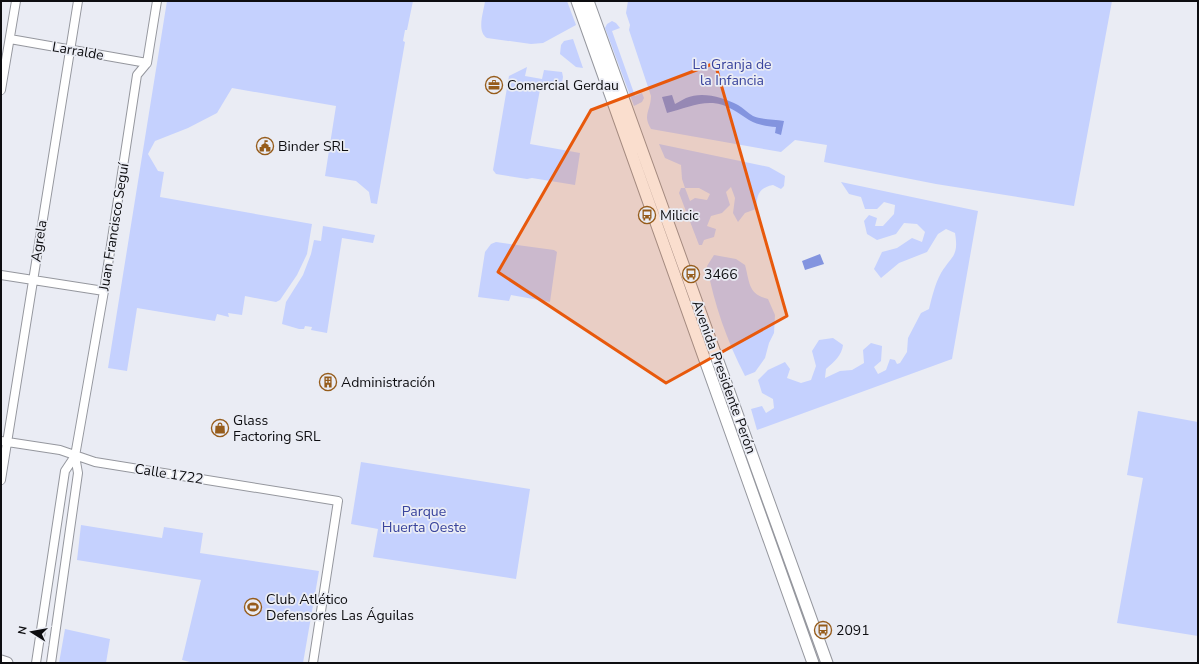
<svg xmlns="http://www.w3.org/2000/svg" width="1199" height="664" font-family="'Nunito Sans',sans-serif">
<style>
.green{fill:#c5d1fe;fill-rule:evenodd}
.water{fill:#8394df}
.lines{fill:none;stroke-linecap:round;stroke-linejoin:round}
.minor-casing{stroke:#95979e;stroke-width:10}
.major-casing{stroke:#95979e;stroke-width:13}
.minor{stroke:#fff;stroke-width:8}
.major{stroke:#fff;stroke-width:11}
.marked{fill:#e8590c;fill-opacity:0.2;stroke:#e8590c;stroke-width:3;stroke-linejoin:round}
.labels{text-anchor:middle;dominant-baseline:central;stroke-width:3.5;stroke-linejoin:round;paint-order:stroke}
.street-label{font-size:14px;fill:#0d0d10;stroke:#eaecf4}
.park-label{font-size:14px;fill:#39449d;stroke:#eaecf4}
.poi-label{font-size:14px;fill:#0d0d10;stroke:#eaecf4;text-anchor:start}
</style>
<rect width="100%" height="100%" fill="#eaecf4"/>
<path class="green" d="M167,1H413L407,30H405L403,41L405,42L377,204L371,203L369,192L356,181L325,176L336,106L232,88L217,113L188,128L155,141L148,154L158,171L164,172L160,197L312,224L307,254L297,275L280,300L276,302L245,296L242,315L228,313L229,317L217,314L215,321L137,308L127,371L108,368Z
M485,1H567L576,25L543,43L531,44L487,38C476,31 484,11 485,1Z
M628,1H1112L1074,206L936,184L824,162L827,145L795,140L781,152L651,129C642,115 651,110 651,96L629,30L630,25L626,13Z
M612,21L616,23L620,28L612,31L635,96L642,93L644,98L642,102L634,106L605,28L607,24Z
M573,39L583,68L576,67L560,54L561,45L564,41Z
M527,67L525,76L542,79L544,70L562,72L563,77L561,88L541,84L530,144L580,153L575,185L532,178L527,179L496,174L493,170L509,76Z
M659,144L769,167L785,176L784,186L781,189L773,185C758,188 757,195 756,209L745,213L738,222L733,213L735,198L731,187L726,192L730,205L722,213L711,216L707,226L716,229L714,237L704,240L702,245H699L679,193L681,188H685L682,179L681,165L665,158ZM685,188H699L710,194L707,200L695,198L690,201Z
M841,182L978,211L952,359L757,430L751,409L762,406L766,413L774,408L773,399L762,393L758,380L768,370L785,362L790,369L787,378L801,383L811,380L816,366L812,351L819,340L833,338L843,345C842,355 834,362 826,369L825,378L840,371L852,370L864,363L863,350L871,343L882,346L881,361L874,367L878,374L886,370L890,359L895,360L897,364L900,363L907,352L908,338L921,313L929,309C932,297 935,284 941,273C952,255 959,257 955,233L946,229L938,234L927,252L899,263L881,278L874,269L882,252L897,248L912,238L922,242L925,232L917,224L904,223L896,234L877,240L867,234L864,221L869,215L877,218L875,226H883L894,214L895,205L884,202L877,209H865L861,197L849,194Z
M323,226L375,235L373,243L342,238L327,333L311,330L312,327L305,326L304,329H299L282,324L286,302L303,275L311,254L314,240L321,241Z
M496,242L554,250L557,252L550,302L511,295L509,301L478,297L485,252L491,244Z
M714,255L736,259L745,265C750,283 748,294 768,299L775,315L774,333L769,343L765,358L755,372L745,376C727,341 714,304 707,266Z
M1138,411L1198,422V636L1117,623L1143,478L1127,475Z
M361,462L530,489L516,579L373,557L378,529L351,524Z
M81,525L162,538L164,527L203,533L200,553L319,571L303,663H194L182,660L201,580L77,560Z
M65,629L110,639L106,663H59Z"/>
<path class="water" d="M672,95L675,104C679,102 682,100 686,98C702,91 723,97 738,105C743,108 748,113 753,116C762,120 774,119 784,121L781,135L775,133L776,127C766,126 758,125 749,120C738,113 727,104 713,103C698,102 682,109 667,113L662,97Z
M820,254L824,264L805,270L802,261Z"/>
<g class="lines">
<g class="minor-casing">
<path id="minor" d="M10,39L147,63
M1,90L16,1
M1,275L104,291
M1,441L60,450L95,462L338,501L313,663
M1,480L78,1
M36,663L65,471L75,456
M51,663L78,473L75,456L104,291L137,75L147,63L157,1"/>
</g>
<g class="major-casing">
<path id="major" d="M577,1L813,663
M588,1L827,663
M1,661L7,663"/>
</g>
<use href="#minor" class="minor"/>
<use href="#major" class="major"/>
</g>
<path class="marked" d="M715,63L787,316L666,383L498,272L591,110Z"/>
<defs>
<g id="office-ring" transform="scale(0.9)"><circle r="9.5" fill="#eaecf4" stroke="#965c1b" stroke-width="1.5"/><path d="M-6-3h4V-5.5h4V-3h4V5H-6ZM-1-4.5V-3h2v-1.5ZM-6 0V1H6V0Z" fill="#965c1b"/></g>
<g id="civic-ring" transform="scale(0.9)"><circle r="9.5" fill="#eaecf4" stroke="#965c1b" stroke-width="1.5"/><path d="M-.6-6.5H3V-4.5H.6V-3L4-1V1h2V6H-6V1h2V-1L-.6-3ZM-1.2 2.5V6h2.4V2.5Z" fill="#965c1b"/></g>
<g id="bus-ring" transform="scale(0.9)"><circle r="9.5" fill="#eaecf4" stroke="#965c1b" stroke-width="1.5"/><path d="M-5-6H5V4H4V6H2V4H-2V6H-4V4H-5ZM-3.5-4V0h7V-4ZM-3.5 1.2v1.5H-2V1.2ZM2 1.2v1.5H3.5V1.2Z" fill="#965c1b"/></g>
<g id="building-ring" transform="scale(0.9)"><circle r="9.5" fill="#eaecf4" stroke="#965c1b" stroke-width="1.5"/><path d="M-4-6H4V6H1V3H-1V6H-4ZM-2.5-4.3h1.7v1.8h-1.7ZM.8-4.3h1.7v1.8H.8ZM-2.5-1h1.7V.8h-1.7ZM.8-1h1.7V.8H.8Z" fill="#965c1b"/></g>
<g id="shop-ring" transform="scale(0.9)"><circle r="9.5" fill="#eaecf4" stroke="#965c1b" stroke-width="1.5"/><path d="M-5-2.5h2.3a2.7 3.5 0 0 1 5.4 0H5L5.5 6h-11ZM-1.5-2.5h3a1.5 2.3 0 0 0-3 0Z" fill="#965c1b"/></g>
<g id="stadium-ring" transform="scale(0.9)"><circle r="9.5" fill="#eaecf4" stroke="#965c1b" stroke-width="1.5"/><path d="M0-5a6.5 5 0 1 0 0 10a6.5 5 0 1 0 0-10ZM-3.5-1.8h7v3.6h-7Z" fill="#965c1b"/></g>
</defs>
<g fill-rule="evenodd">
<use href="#office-ring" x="494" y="85"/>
<use href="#civic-ring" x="265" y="146"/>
<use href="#bus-ring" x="647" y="215"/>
<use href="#bus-ring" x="691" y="274"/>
<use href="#building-ring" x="328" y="382"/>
<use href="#shop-ring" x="220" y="428"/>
<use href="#stadium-ring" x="253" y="607"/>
<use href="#bus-ring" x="823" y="630"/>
</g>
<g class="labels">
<g class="street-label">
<text transform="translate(78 51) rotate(10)">Larralde</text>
<text transform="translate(114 227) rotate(-81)">Juan Francisco Seguí</text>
<text transform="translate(39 241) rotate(-81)">Agrela</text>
<text transform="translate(724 377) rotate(70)">Avenida Presidente Perón</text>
<text transform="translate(169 474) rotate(9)">Calle 1722</text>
</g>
<g class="park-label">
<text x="732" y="64">La Granja de<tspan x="732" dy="16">la Infancia</tspan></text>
<text x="424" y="511">Parque<tspan x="424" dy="16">Huerta Oeste</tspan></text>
</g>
<g class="poi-label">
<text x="507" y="85">Comercial Gerdau</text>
<text x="278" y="146">Binder SRL</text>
<text x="660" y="215">Milicic</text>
<text x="704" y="274">3466</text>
<text x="341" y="382">Administración</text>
<text x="233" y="420">Glass<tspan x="233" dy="16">Factoring SRL</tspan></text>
<text x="266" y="599">Club Atlético<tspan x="266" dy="16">Defensores Las Águilas</tspan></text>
<text x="836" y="630">2091</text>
</g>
</g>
<rect width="1199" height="664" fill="none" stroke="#0d0d10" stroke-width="4"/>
<g transform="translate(32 632) rotate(281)" stroke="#eaecf4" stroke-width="3" paint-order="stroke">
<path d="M0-3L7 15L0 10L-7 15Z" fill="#0d0d10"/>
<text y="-6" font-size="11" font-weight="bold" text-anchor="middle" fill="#0d0d10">N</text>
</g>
</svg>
